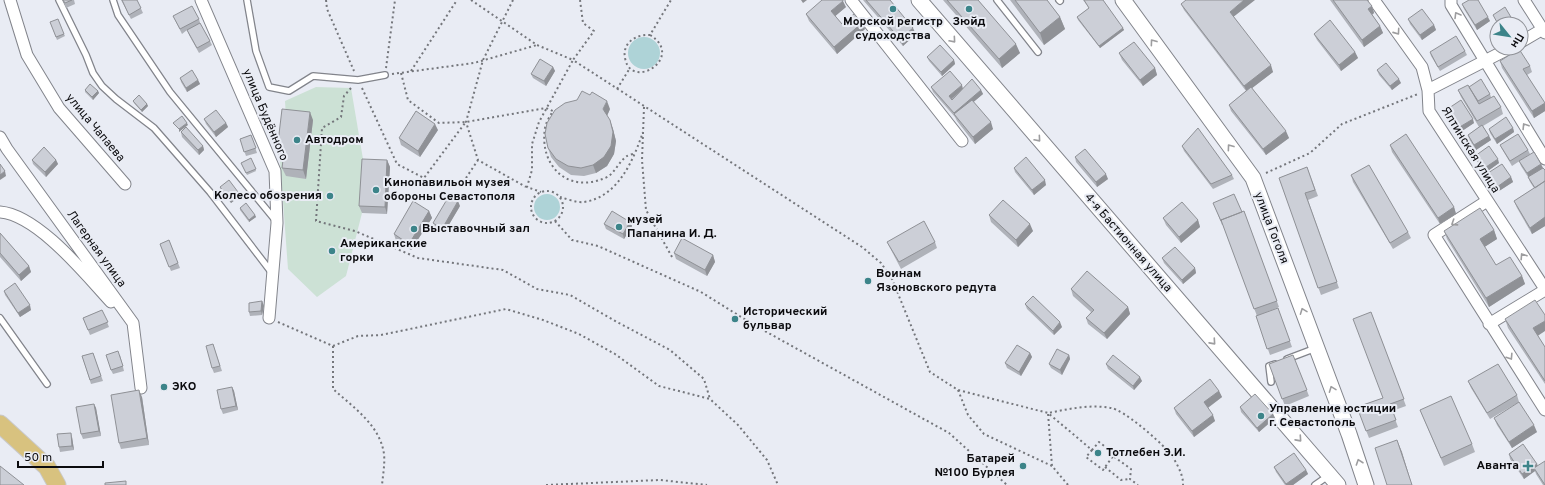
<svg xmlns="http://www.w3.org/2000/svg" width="1545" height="485" font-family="Overpass,sans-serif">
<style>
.green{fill:#cce1d5}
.water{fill:#aed3d7}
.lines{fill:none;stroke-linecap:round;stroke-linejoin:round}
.lane-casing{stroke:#82848b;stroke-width:8}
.street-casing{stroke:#82848b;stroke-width:13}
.secondary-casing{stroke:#82848b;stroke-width:17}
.primary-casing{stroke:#c9c9ca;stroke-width:19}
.path{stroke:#74767b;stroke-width:2;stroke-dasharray:2 3;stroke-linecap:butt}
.lane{stroke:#fff;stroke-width:5.5}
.street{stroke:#fff;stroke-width:11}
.secondary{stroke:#fff;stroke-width:15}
.primary{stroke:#d8c27f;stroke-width:17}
.wall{fill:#afb2b9}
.shaded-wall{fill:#8f9196}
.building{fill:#cccfd7;stroke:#8f9196}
.oneway{stroke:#9d9d9f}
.poi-dot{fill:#3c8489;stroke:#e9ecf4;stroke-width:1.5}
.labels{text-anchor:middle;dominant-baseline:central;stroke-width:4;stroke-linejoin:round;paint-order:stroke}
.poi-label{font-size:12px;font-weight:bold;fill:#0b0b0e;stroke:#e9ecf4;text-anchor:start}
.street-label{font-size:12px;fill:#0b0b0e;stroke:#e9ecf4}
</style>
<rect width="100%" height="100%" fill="#e9ecf4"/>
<path class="green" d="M316,87L351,88L364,165L362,213L346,276L317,297L288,269L280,160L286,117L285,101Z"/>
<path class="water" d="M628 53a16 16 0 1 1 32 0a16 16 0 1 1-32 0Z
M534 207a13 13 0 1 1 26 0a13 13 0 1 1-26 0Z"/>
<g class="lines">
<g class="lane-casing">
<path id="lane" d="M59,0L86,55L93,73L102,86L116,99L154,128L210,192L272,273
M113,0L118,15L170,92L276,221
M247,0L256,51L269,87L289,91L313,76L358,80L385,75
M997,0L1038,52
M1059,0L1060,1
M0,318L47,384
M1287,359L1316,348
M1271,382L1269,366L1275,364
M1315,485L1328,476"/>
</g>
<g class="street-casing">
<path id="street" d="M10,0L27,55L59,108L125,184
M201,0L275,171L277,223L269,318
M851,0L962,141
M1374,0L1422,67L1428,90L1429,111L1545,289
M1451,0V5L1545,159
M1524,0L1545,33
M1521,42L1543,29
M1428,90L1510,48
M0,137L7,149L133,323L141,388
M1487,201L1434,235L1545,410
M0,212C38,215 86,275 111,302
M1489,324L1545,290"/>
</g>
<g class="secondary-casing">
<path id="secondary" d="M919,0L1338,485
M1123,0L1253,178L1349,434L1366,485"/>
</g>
<g class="primary-casing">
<path id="primary" d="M0,424L47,467L57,485"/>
</g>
<path class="path" d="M326,0L327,9L354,71
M471,0L537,45L573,60L539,122L532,144V170L527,187L541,192
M513,0L483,60L466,122L478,160L526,187
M580,0L583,23L594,31L573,60L862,247L881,263L892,279L930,372L958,390L1048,413L1092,450L1099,442L1115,454L1113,456L1131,469L1130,479L1138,485
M650,35C686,57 631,92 625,58C622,43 636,34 650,35L671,0
M386,68L395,0
M411,71L457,0
M401,73L408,100L439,123L466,122L546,108L553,111C550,116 546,122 545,128C539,166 568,194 605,178C615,174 618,162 627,156C629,155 633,154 635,153
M392,74L474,63L537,45
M351,88L344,96L341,117L322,128L316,221L355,231L418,258L503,270L537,289L570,295L617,322L670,350L704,379L710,399
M362,88L397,164L424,178L465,123
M617,89L630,68
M644,107L642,160L646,210L672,257
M1266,173L1310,153L1342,124L1418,94
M466,178L478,160
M531 207a16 16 0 1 1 32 0a16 16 0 1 1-32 0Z
M560,197C567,199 577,203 584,202C618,197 633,161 643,132
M555,221L572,240L598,246L701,292L754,325L949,433L1007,485
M278,322L333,346V389C353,407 380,425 384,454C385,464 383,475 382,485
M333,346L358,336L381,335L506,309L543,320L579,334L615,354L659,386L710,399L738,425L767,460L778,485
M958,390L968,415L984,434L1052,466
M1092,450L1086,457L1103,470L1113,456
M1105,467L1121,480L1130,479
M546,485L660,480L707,485
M1068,485L1052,466L1048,413C1069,409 1090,404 1111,408C1124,410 1158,440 1167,450C1174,457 1184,475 1183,485"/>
<use href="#lane" class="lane"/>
<use href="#street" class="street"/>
<use href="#secondary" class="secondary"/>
<use href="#primary" class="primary"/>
</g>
<path class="wall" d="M63,0H74L75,4L66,8Z
M121,0H137L143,13L131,19Z
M863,0H890L916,34L903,46Z
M943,0H978L1020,53L1002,68Z
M1010,0H1047L1060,17L1065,29L1044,45Z
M1083,0H1103L1124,30L1100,48L1078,20L1077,17L1089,8Z
M1330,0H1367L1372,6L1374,13L1372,15L1380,26L1383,33L1364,47Z
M1181,4L1234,17L1273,72L1252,88L1289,138L1266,155L1231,111L1229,105L1246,91L1184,10Z
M1462,4L1490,21L1477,30L1464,9Z
M846,7L835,16L842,24L862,23L865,29L837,54L809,21L806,14Z
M173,16L199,19L200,23L210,41L212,45L199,53L189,35L187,30L182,34Z
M1408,19L1434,25L1436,30L1422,40L1410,24Z
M50,22L64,34L65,36L57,40Z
M1314,34L1355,52L1358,58L1341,71L1317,40Z
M1465,51L1467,55L1440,71L1431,56L1430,52Z
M1119,53L1155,68L1157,75L1143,86L1122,60Z
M927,57L954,60L955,64L942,76L929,61Z
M1500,61L1530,66L1532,72L1527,75L1545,104V111L1534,118L1502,68Z
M553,67L555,71L546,86L533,78L531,74Z
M1377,70L1401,83L1392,90L1379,75Z
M180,78L198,80L200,84L187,92L181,82Z
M931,87L981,90L983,94L973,102L993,129L975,144L957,121L955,117L933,92Z
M1469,87L1490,94L1491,97L1501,107L1503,114L1483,126L1489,136L1491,140L1476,150L1469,140L1468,135L1479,127L1461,97L1458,90Z
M85,90L98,91L99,93L93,100L85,92Z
M133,101L147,104L148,106L142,112L134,103Z
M610,109L607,116L613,129L616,141L614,154L607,166L596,173L584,176L571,175L559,167L551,157L548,148Z
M1446,110L1474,123L1459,133L1448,114Z
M204,119L226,123L228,127L216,137L206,124Z
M313,120L306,179L286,176L282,168L283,160H280L277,151Z
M1513,128L1514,132L1497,144L1490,133L1489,129Z
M438,130L420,157L401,145L399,138Z
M181,132L203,146L204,150L199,155L182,137Z
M251,135L257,153L246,156L240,139Z
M1390,145L1454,207L1456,214L1440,224L1392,152Z
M1500,145L1528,150L1530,154L1512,166L1502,149Z
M1182,146L1232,175L1234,179L1213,189L1184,151Z
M1475,156L1499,163L1485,173L1476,160Z
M1075,157L1108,179L1097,187L1076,162Z
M251,158L256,171L247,175L241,163Z
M32,160H56L58,164L46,177L33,164Z
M387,160L390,167L387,214L362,213L359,206Z
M1519,161L1543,168L1545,170V226L1532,234L1517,208L1514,201L1534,188L1530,182L1528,177L1521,166Z
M1307,167L1318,196L1308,200L1339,288L1321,295L1279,178Z
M1014,168L1046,185L1034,195L1015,172Z
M1488,173L1511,177L1513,182L1499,191L1490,178Z
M1351,175L1408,232L1411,238L1393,249L1353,182Z
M220,187L240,196L231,203L222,192Z
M460,206L444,233L435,228L433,223Z
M1215,207L1242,212L1244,211L1279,307L1257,316L1223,225H1222Z
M240,208L255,215L256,217L249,222L240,210Z
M429,211L432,218L411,250L396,241L394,234Z
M989,215L1033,231L1018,247L991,222Z
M1163,218L1198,220L1200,227L1181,243L1166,225Z
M630,222L632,226L624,239L606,229L604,224Z
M1494,230L1497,239L1484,247L1496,265L1522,276L1525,284L1489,307L1447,239L1444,231Z
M0,233L29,266L31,272L21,281L0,257Z
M169,240L180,268L171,271L160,244Z
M887,242H935L937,248L901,269L890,248Z
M674,253L713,255L715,262L707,276L676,259Z
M1162,258L1195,268L1196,273L1183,284L1164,263Z
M1071,289L1128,307L1130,314L1107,339L1088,324L1086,318L1091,312L1073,296Z
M4,291L31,310L20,317L5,295Z
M262,301L264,306L262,315L250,316L249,312Z
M1025,304L1062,327L1054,335L1027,309Z
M1278,308L1292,347L1270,355L1256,316Z
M102,310L109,327L90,335L83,318Z
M1371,312L1406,406L1392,411L1398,427L1369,438L1357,407L1383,398Z
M1505,319L1538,336L1545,347V384L1508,328Z
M213,344L222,371L214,373L212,368Z
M93,353L103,381L91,384L82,356Z
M1030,353L1032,357L1021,376L1007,368L1005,363Z
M120,355L124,371L113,374L111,370Z
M1069,355L1070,359L1062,375L1051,368L1049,364Z
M1293,355L1309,396L1285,406L1269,364Z
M1106,364L1142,381L1134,390L1108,369Z
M1468,381L1517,395L1519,402L1490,419L1471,388Z
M232,387L234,391L238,410L223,414L221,409Z
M1219,391L1222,397L1208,408L1215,421L1194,437L1176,414L1174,408Z
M142,397L149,445L121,449L119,443Z
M94,404L96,408L101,436L83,439L81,434Z
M1240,407L1273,414L1275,418L1259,432L1241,412Z
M1420,410L1472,444L1475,452L1444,466Z
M1494,418L1537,432L1512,448L1497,425Z
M72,437L74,450L60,452L59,447Z
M1509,454L1537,464L1545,485H1543L1536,474L1535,471L1524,479L1510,459Z
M1274,467L1306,470L1308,474L1293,485H1285L1276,472Z"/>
<path class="shaded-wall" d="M801,0H807L803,3Z
M1244,0H1255L1232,18L1230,12Z
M843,1L846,7L833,18L831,11Z
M1372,6L1374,13L1370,16L1368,9Z
M1060,17L1065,29L1044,45L1040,33Z
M1488,17L1490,21L1477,30L1475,25Z
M862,23L865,29L837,54L834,47Z
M1434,25L1436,30L1422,40L1420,35Z
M1380,26L1383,33L1364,47L1362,40Z
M913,28L916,34L903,46L900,39Z
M1123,28L1124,30L1100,48L1099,46Z
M1016,44L1020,53L1002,68L999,59Z
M1355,52L1358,58L1341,71L1339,65Z
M954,60L955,64L942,76L941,72Z
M1271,65L1273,72L1247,92L1244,86Z
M553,67L555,71L546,86L544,81Z
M1155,68L1157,75L1143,86L1140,80Z
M1399,79L1401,83L1392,90L1390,86Z
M198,80L200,84L187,92L186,88Z
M962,85L963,89L950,100L949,96Z
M981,90L983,94L956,117L954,113Z
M98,91L99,93L93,100L92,97Z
M607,101L610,109L606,118L603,109Z
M1545,103V111L1534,118L1532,111Z
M147,104L148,106L142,112L141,110Z
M310,112L313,120L306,179L303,170Z
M1473,119L1474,123L1459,133L1458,128Z
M610,120L613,129L616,141L614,154L607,166L596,173L593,165Z
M991,122L993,129L975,144L973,137Z
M187,123L188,125L179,132V129Z
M226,123L228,127L216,137L214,132Z
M435,124L438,130L420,157L418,151Z
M1513,128L1514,132L1497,144L1495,139Z
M1286,131L1289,138L1266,155L1263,149Z
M1489,136L1491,140L1476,150L1474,145Z
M203,146L204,150L199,155L198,150Z
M1498,159L1499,163L1485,173L1483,169Z
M56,160L58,164L46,177L45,172Z
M387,160L390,167L387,214L385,207Z
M1541,164L1543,168L1529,178L1527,173Z
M5,171L6,176L0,180V175Z
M1106,174L1108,179L1097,187L1096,182Z
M1511,177L1513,182L1499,191L1497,187Z
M1045,180L1046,185L1034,195L1032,190Z
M238,192L240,196L231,203L229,199Z
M458,201L460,206L444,233L442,229Z
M1454,207L1456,214L1440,224L1438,218Z
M429,211L432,218L411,250L409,244Z
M255,215L256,217L249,222V220Z
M1545,217V226L1532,234L1530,228Z
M1198,220L1200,227L1181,243L1179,237Z
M630,222L632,226L624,239L623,234Z
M1030,224L1033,231L1018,247L1016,240Z
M1494,230L1497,239L1483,248L1480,239Z
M713,255L715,262L707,276L705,270Z
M29,266L31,272L21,281L19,275Z
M1195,268L1196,273L1183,284L1182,280Z
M1522,276L1525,284L1489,307L1486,298Z
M262,301L264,306L262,315L261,311Z
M30,305L31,310L20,317L18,313Z
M1128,307L1130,314L1107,339L1104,333Z
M1545,321V331L1536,337L1533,328Z
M1060,322L1062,327L1054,335L1053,331Z
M1030,353L1032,357L1021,376L1019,372Z
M1069,355L1070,359L1062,375L1060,370Z
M1140,377L1142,381L1134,390L1133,386Z
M232,387L234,391L238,410L236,406Z
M139,390L142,397L149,445L147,438Z
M1219,391L1222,397L1206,409L1204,402Z
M94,404L96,408L101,436L99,431Z
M1273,414L1275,418L1259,432L1257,428Z
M1213,415L1215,421L1194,437L1192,431Z
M1534,425L1537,432L1512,448L1509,442Z
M71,433L72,437L74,450L72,446Z
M1397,440L1402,452L1412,485Z
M1537,464L1539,469L1534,468L1535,471L1524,479L1522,474Z
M1306,470L1308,474L1293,485H1286V484Z"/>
<path class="building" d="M63,0H72L65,3Z
M122,0H137L141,8L129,15Z
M822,0H843V1L831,11L842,24L854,14L862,23L834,47L806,14Z
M866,0H890L913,28L900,39Z
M947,0H978L1016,44L999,59Z
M1015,0H1047L1060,17L1040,33Z
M1084,0H1103L1123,28L1099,46L1077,17L1089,8Z
M1186,0H1244L1230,12L1271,65L1244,86L1181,4Z
M1333,0H1367L1372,6L1368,9L1380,26L1362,40Z
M1469,0H1478L1488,17L1475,25L1462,4Z
M192,6L199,19L180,29L173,16Z
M1505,7L1515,24H1498L1493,15Z
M1422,9L1434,25L1420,35L1408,19Z
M58,19L64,34L56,37L50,22Z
M1330,20L1355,52L1339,65L1314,34Z
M200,23L210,41L197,48L187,30Z
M1456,36L1465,51L1438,67L1430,52Z
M1134,42L1155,68L1140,80L1119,53Z
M940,45L954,60L941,72L927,57Z
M1519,49L1530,66L1523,69L1545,103L1532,111L1500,61Z
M540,59L553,67L544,81L531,74Z
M1386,63L1399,79L1390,86L1377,70Z
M192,70L198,80L186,88L180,78Z
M950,71L962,85L949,96L952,100L972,79L981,90L954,113L931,87Z
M1481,79L1490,94L1478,101L1469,87Z
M90,84L98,91L92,97L85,90Z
M1468,85L1479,104L1494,96L1501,107L1477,121L1458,90Z
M1251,87L1286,131L1263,149L1229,105Z
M582,91L590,95L592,92L607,101L603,109L610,120L613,132L611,146L604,157L593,165L581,168L568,166L556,159L548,148L545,134L547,123L555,110L565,103L577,100Z
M139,95L147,104L141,110L133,101Z
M972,100L991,122L973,137L954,114Z
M1461,100L1473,119L1458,128L1446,110Z
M282,109L310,112L303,170L282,168L284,152L277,151Z
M216,110L226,123L214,132L204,119Z
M416,111L435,124L418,151L399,138Z
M182,116L187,123L179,129L173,123Z
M1506,117L1513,128L1495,139L1489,129Z
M1482,125L1489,136L1474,145L1468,135Z
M186,127L203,146L198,150L181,132Z
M1198,128L1232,175L1211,184L1182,146Z
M1406,134L1454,207L1438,218L1390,145Z
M1518,134L1528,150L1510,161L1500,145Z
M251,135L256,148L244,152L240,139Z
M1489,146L1498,159L1483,169L1475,156Z
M44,147L56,160L45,172L32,160Z
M1085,149L1106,174L1096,182L1075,157Z
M1534,152L1541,164L1527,173L1519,161Z
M1026,157L1045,180L1032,190L1014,168Z
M251,158L256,169L246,173L241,163Z
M362,159L387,160L385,207L359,206Z
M0,164L5,171L0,175Z
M1502,164L1511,177L1497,187L1488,173Z
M1369,165L1408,232L1390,243L1351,175Z
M1307,167L1315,190L1305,193L1337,282L1318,288L1279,178Z
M1543,168L1545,170V181L1535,188L1528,177Z
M229,180L238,192L229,199L220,187Z
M1545,181V217L1530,228L1514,201Z
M1234,194L1242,212L1221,220L1222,221H1221L1213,203Z
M449,196L458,201L442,229L433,223Z
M1003,200L1030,224L1016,240L989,215Z
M413,201L429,211L409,244L394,234Z
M1182,202L1198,220L1179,237L1163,218Z
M246,203L255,215L249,220L240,208Z
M1480,208L1494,230L1480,239L1496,265L1510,257L1522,276L1486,298L1444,231Z
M612,211L630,222L623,234L604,224Z
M1244,211L1277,301L1254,309L1221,220Z
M924,221L935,242L899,262L887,242Z
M0,233L29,266L19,275L0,253Z
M682,238L713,255L705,270L674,253Z
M169,240L178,263L169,267L160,244Z
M1175,247L1195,268L1182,280L1162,258Z
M1087,271L1128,307L1104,333L1086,318L1094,310L1071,289Z
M15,283L30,305L18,313L4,291Z
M1033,296L1060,322L1053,331L1025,304Z
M1535,300L1545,315V321L1533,328L1545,347V381L1505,319Z
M262,301L261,311L249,312V303Z
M1278,308L1290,341L1267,349L1256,316Z
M102,310L108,322L88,330L83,318Z
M1371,312L1404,399L1390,404L1396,420L1366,431L1357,407L1383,398L1353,319Z
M213,344L220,366L212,368L206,346Z
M1017,345L1030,353L1019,372L1005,363Z
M1057,349L1069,355L1060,370L1049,364Z
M118,351L123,366L111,370L106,355Z
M93,353L101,376L90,380L82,356Z
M1113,355L1140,377L1133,386L1106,364Z
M1293,355L1307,390L1282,399L1269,364Z
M1498,364L1517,395L1487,413L1468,381Z
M1210,379L1219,391L1204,402L1213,415L1192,431L1174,408Z
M232,387L236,406L221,409L217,390Z
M139,390L147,438L119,443L111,395Z
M1255,394L1273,414L1257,428L1240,407Z
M1451,396L1472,444L1441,458L1420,410Z
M1519,402L1534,425L1509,442L1494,418Z
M94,404L99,431L81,434L76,407Z
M71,433L72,446L59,447L57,434Z
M1397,440L1412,485H1387L1375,448Z
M1523,444L1537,464L1522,474L1509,454Z
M1294,453L1306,470L1286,484L1274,467Z
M1545,461V485L1534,468Z
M0,466L24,485H0Z
M126,481V485H105V483Z"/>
<defs><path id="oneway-chevron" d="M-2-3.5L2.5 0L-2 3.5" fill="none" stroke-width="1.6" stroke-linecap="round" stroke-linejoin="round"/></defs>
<g class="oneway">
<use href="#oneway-chevron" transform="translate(1457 15) rotate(-121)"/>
<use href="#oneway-chevron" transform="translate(1397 32) rotate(55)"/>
<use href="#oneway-chevron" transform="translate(953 40) rotate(49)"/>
<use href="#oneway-chevron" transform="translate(1153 42) rotate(-126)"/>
<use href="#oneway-chevron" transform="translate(1525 126) rotate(-122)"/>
<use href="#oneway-chevron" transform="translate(1038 139) rotate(49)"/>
<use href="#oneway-chevron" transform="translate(1230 147) rotate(-126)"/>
<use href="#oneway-chevron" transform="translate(1454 223) rotate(147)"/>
<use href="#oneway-chevron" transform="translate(1523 256) rotate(-123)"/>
<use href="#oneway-chevron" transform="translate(1303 311) rotate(-111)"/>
<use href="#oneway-chevron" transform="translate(1213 342) rotate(48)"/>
<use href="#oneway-chevron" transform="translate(1510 357) rotate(57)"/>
<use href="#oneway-chevron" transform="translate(1332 389) rotate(-111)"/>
<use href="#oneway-chevron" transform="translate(1299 439) rotate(48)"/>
<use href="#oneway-chevron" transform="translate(1359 462) rotate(-109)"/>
</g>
<g class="poi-dot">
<circle cx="893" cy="9" r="4"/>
<circle cx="969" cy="9" r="4"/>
<circle cx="297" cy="140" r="4"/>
<circle cx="376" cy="190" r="4"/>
<circle cx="330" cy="196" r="4"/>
<circle cx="619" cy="227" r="4"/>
<circle cx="414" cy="229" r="4"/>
<circle cx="332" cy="251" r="4"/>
<circle cx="868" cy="281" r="4"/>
<circle cx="735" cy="319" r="4"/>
<circle cx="164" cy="387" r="4"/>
<circle cx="1261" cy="416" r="4"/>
<circle cx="1098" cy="453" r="4"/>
<circle cx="1023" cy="466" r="4"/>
<path d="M1526 460h4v4h4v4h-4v4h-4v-4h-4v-4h4z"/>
</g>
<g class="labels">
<g class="poi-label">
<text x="893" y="22" text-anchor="middle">Морской регистр<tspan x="893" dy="14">судоходства</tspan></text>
<text x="969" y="22" text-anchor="middle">Зюйд</text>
<text x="305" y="140">Автодром</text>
<text x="384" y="183">Кинопавильон музея<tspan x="384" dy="14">обороны Севастополя</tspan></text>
<text x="322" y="196" text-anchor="end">Колесо обозрения</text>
<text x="627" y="220">музей<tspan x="627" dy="14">Папанина И. Д.</tspan></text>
<text x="422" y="229">Выставочный зал</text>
<text x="340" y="244">Американские<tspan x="340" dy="14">горки</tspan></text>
<text x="876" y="274">Воинам<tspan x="876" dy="14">Язоновского редута</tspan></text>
<text x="743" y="312">Исторический<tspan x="743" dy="14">бульвар</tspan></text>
<text x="172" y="387">ЭКО</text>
<text x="1269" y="409">Управление юстиции<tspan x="1269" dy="14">г. Севастополь</tspan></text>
<text x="1106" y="453">Тотлебен Э.И.</text>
<text x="1015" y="459" text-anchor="end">Батарей<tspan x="1015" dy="14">№100 Бурлея</tspan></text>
<text x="1519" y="466" text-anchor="end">Аванта</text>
</g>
<g class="street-label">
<text transform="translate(265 115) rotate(67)">улица Будённого</text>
<text transform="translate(95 128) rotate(50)">улица Чапаева</text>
<text transform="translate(1470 150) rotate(58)">Ялтинская улица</text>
<text transform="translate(1271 228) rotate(69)">улица Гоголя</text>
<text transform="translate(1128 243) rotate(49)">4-я Бастионная улица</text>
<text transform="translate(96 249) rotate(54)">Лагерная улица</text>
</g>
</g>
<g transform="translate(1509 36) rotate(120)"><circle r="19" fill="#e9ecf4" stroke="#909298"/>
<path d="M0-3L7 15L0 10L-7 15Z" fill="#3c8489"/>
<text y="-6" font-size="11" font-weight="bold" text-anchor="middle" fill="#0b0b0e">Пн</text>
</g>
<path d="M18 461v6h85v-6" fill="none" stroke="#0b0b0e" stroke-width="2"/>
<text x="24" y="461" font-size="12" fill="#0b0b0e" stroke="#e9ecf4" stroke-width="3" paint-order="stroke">50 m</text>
</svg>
